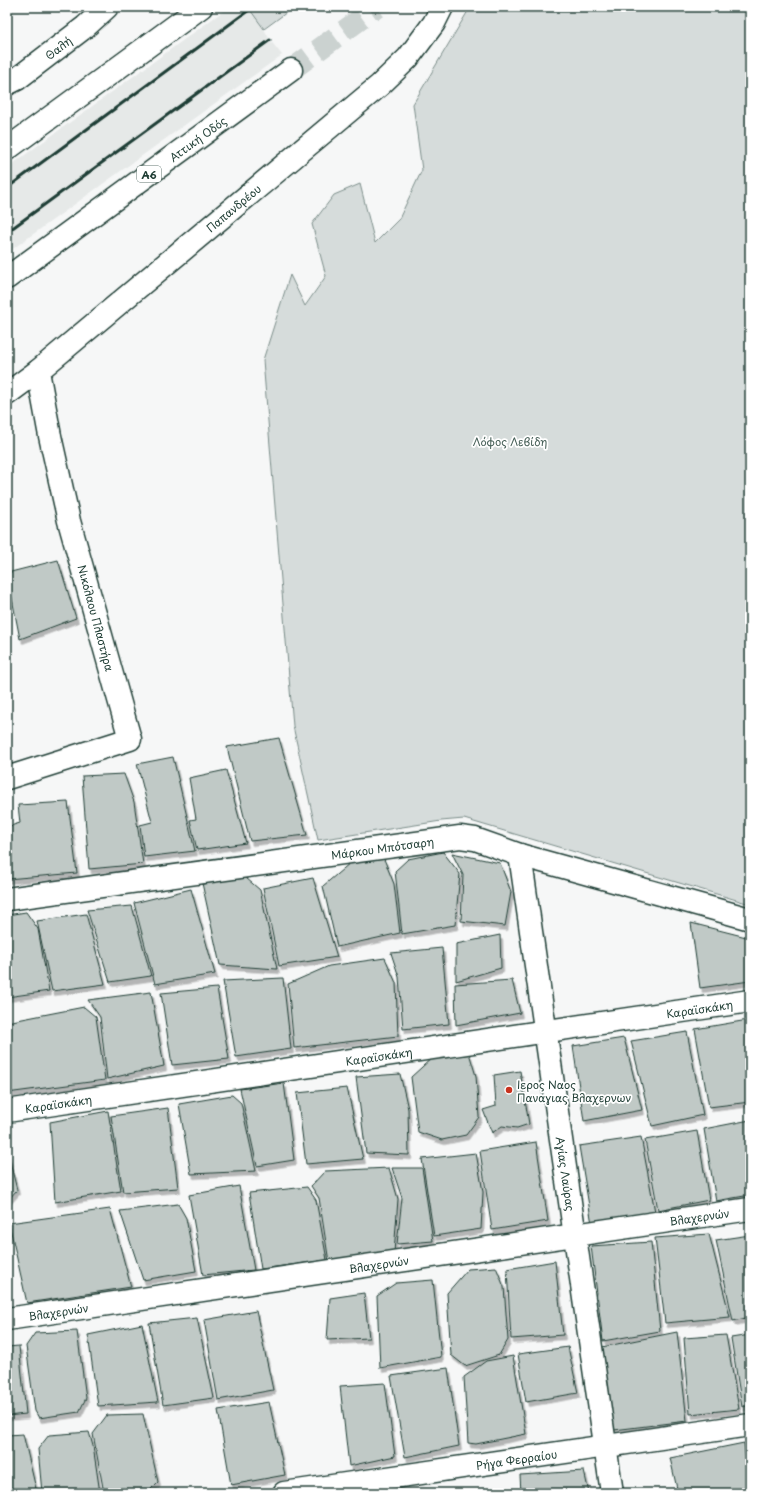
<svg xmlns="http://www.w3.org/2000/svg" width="757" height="1500" font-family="'Playpen Sans',sans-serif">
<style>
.built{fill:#e6e9e8}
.green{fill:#d6dcdb;stroke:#7a8c88}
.building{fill:#c0c9c6;stroke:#1f3d34;filter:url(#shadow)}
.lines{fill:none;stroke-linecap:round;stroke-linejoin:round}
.highway-tunnel{stroke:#cbd2d0;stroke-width:22;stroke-dasharray:22 11;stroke-linecap:butt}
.street-casing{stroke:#1f3d34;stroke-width:25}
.highway-casing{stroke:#1f3d34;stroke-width:25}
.street{stroke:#fff;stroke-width:22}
.highway{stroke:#fff;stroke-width:22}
.rail{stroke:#1f3d34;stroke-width:3}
.poi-dot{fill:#c8321e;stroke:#fff;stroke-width:1.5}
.labels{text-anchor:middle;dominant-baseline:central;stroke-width:3.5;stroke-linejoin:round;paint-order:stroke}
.shield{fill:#fff;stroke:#627771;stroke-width:1}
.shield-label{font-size:10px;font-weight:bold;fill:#1f3d34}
.street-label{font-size:11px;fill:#1f3d34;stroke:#fff}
.park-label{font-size:11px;fill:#445d55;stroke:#fff}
.poi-label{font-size:11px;fill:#1f3d34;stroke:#fff;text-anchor:start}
</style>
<defs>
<filter id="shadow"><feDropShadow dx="2.5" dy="4.5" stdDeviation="0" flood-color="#0004"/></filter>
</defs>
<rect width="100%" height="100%" fill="#f6f7f7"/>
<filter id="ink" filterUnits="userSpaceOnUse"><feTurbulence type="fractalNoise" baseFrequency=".025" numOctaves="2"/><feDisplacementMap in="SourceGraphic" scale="8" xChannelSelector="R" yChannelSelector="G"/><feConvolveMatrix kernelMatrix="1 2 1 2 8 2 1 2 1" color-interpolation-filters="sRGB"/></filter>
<g filter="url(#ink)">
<path class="built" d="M229,7H248L264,29L270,40L282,55L7,253V168Z"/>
<path class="green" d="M248,7H294L264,29Z
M472,7H750V904L464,819L441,821L318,840L293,726L263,360L290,275L305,306L326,276L312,224L334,195L360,184L375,243L399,219L422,170L413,104L468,11Z"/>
<path class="building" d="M58,560L76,618L20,639L7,573Z
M279,738L307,835L250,841L227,747Z
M173,757L195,851L144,857L140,825L152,822L137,764Z
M226,770L246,843L197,850L190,820L196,819L189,778Z
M124,774L134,802L143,864L89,869L82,776Z
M68,802L77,873L7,879V827L20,823L18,805Z
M443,852L460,874L455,925L402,934L395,871L408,859Z
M452,853L500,863L511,892L505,926L461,921L463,875Z
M384,859L394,884L400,933L337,947L323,886L350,863Z
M246,878L260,890L277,969L220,965L202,883Z
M313,878L337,957L279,966L263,888Z
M191,889L215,974L155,984L134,903Z
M132,906L151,976L110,982L87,910Z
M26,912L38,929L49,991L7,997V915Z
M86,914L105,984L52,991L37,921Z
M691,923L750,938V981L700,988Z
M500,935L501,968L456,981V944Z
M442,948L449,1024L403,1029L399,977L391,953Z
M385,958L396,983L398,1036L294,1048L288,984L329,966Z
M283,978L291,1049L236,1057L223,981Z
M512,980L520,1013L456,1025L455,984Z
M217,988L229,1059L172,1065L161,993Z
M151,992L164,1066L107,1079L100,1017L88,1000Z
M84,1007L96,1017L105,1080L7,1093V1022Z
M748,1020L750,1028V1102L709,1107L695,1029Z
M687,1032L703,1115L652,1126L631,1041Z
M624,1038L642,1110L584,1121L573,1046Z
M469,1053L476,1076L479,1117L466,1135L442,1140L418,1132L411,1077L433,1057Z
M520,1071L529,1124L517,1128L502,1126L492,1133L483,1110L496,1106L494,1075Z
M400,1074L408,1109L409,1155L366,1153L356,1077Z
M284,1083L294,1160L257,1166L240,1089Z
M347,1088L363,1159L306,1164L297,1093Z
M232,1095L241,1103L256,1171L191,1174L179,1104Z
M168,1108L178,1188L123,1192L111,1116Z
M108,1111L121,1191L55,1202L50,1122Z
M750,1120V1195L716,1201L704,1129Z
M697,1131L709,1200L658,1210L645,1140Z
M641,1137L655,1212L592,1224L579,1146Z
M536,1142L548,1221L492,1230L480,1151Z
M7,1150L17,1190L7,1201Z
M476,1153L483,1192L481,1229L434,1236L422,1159Z
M389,1168L398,1199L394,1253L329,1262L319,1198L311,1186L325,1171Z
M392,1168H422L433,1241L397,1244L402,1198Z
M239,1186L254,1270L203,1275L189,1195Z
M307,1187L316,1200L327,1260L261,1269L249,1193Z
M178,1204L186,1218L196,1271L143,1280L120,1211Z
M110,1209L131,1287L27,1303L9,1223Z
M709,1234L730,1317L665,1323L655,1238Z
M750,1235V1317L733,1321L716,1240Z
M651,1242L660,1331L603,1341L591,1246Z
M555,1261L563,1335L511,1339L507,1269Z
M496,1267L504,1287L508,1340L499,1355L465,1366L451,1355L447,1293L468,1269Z
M433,1280L441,1357L380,1368L377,1296L396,1283Z
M364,1293L369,1338L327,1340L330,1298Z
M256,1311L273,1390L218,1400L204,1320Z
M197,1318L214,1398L163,1405L149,1323Z
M142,1324L158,1402L98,1406L88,1335Z
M77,1331L86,1398L79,1412L39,1418L35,1411L26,1346L35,1333Z
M677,1332L687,1421L614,1430L602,1347Z
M726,1335L739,1409L690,1414L684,1338Z
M750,1335V1405L742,1407L731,1338Z
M19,1346L26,1414L7,1416V1347Z
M568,1347L578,1393L526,1402L518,1354Z
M513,1356L526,1434L476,1444L468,1443L464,1377L486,1361Z
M448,1368L459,1446L405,1457L391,1376Z
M385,1383L395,1456L349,1466L340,1386Z
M269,1402L285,1475L231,1485L218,1410Z
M143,1414L158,1482L147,1493H104L93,1434L107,1415Z
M89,1432L93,1446L100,1493H42L38,1449L49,1435Z
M23,1434L37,1493H7V1435Z
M744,1443L749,1493H678L670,1458Z
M584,1471L589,1493H521L520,1475Z"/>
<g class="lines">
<path class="highway-tunnel" d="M291,70L377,7"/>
<g class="street-casing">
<g id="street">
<path id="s1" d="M7,84L17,79L85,27L107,7"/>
<path id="s2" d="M7,394L38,371L380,85L408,58L434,23L442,7"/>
<path d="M7,778L130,739L69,521L50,436L38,371"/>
<path id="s3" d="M520,855L612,1493"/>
<path id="s4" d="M7,899L460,837L475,839L520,855L750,919"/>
<path id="s5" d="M7,1111L750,1001"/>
<path id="s6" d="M7,1319L750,1209"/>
<path id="s7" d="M284,1493L750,1425"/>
</g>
</g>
<g class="highway-casing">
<g id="highway">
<path d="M7,149L201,7"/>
<path id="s8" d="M7,278L291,70"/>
</g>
</g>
<use href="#street" class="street"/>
<use href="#highway" class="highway"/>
<path class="rail" d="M7,188L249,10
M7,232L270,40"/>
</g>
</g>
<circle class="poi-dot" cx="509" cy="1090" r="4"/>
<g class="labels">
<rect class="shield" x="137" y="166" width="24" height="16" rx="3"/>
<g class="shield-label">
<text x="149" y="174">Α6</text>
</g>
<g class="street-label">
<text stroke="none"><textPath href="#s1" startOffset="63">Θαλή</textPath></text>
<text stroke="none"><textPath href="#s8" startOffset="236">Αττική Οδός</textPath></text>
<text stroke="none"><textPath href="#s2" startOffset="293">Παπανδρέου</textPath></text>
<text transform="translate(96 618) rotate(75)">Νικόλαου Πλαστήρα</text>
<text stroke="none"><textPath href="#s4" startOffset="379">Μάρκου Μπότσαρη</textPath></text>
<text stroke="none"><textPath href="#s5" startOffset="700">Καραϊσκάκη</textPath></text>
<text stroke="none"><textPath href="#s5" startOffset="376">Καραϊσκάκη</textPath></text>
<text stroke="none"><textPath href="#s5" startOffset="52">Καραϊσκάκη</textPath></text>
<text stroke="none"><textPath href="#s3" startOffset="322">Αγίας Λαύρας</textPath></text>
<text stroke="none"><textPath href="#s6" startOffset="700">Βλαχερνών</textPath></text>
<text stroke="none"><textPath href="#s6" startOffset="376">Βλαχερνών</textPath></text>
<text stroke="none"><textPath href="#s6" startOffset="52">Βλαχερνών</textPath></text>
<text stroke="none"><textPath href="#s7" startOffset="235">Ρήγα Φερραίου</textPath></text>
</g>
<g class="park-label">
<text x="510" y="441">Λόφος Λεβίδη</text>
</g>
<g class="poi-label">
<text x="517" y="1084">Ιερος Ναος<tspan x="517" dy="13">Παναγιας Βλαχερνων</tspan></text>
</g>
</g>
<rect width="757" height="1500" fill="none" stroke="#fff" stroke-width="24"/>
<rect x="12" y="12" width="733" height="1476" fill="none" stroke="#1f3d34" stroke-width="1.5" filter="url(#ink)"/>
</svg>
